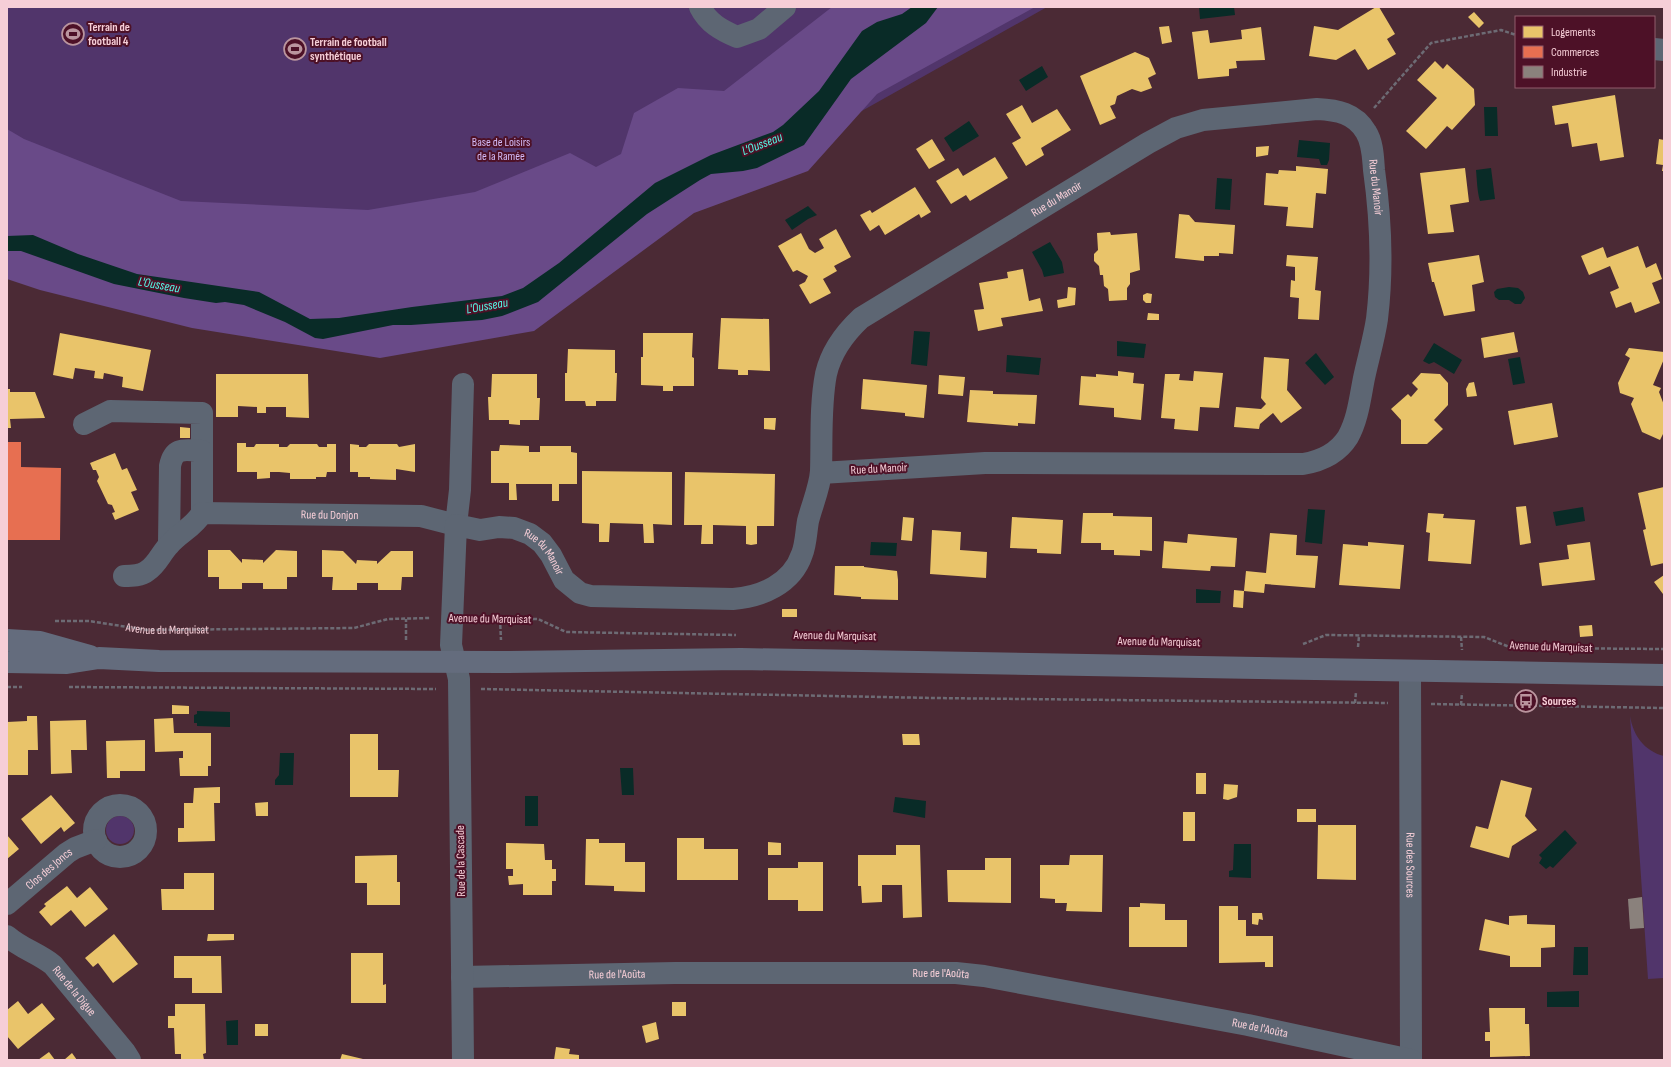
<svg xmlns="http://www.w3.org/2000/svg" width="1671" height="1067" font-family="'Sofia Sans Condensed',sans-serif">
<style>
.green{fill:#51356b}
.forest{fill:#694a88}
.water{fill:#092b27}
.homes{fill:#e9c46a}
.shops{fill:#e76f51}
.industry{fill:#8a817c}
.lines{fill:none;stroke-linecap:round;stroke-linejoin:round}
.path{stroke:#6d6b74;stroke-width:2.5;stroke-dasharray:4 2;stroke-linecap:butt}
.minor{stroke:#5d6673;stroke-width:22}
.major{stroke:#646c7d;stroke-width:22}
.labels{text-anchor:middle;dominant-baseline:central;stroke-width:4;stroke-linejoin:round;paint-order:stroke}
.poi-label{font-size:12px;font-weight:bold;fill:#f6ced7;stroke:#4d1127;text-anchor:start}
.park-label{font-size:12px;fill:#d3bbf7;stroke:#4d1127}
.street-label{font-size:12px;fill:#f6ced7;stroke:#4d1127}
.water-label{font-size:13px;font-style:italic;fill:#53fee9;stroke:#4d1127}
</style>
<rect width="100%" height="100%" fill="#4b2a35"/>
<path class="green" d="M7,7H1047L536,294L7,231Z
M1630,716C1633,735 1644,751 1664,756V978L1648,979Z
M106 830a14 14 0 1 1 28 0a14 14 0 1 1-28 0Z"/>
<path class="forest" d="M832,7H1035L877,94L808,171L694,213L534,331L380,358L192,328L40,290L7,279V129L24,139L181,201L368,210L475,192L570,153L596,167L621,154L634,113L678,88L724,91Z"/>
<path class="water" d="M912,7H938L926,23L851,79L804,145L757,168L743,171L711,174L700,180L647,214L538,302L502,316L482,320L411,325H393L323,339L315,338L285,322L244,305L225,302L216,303L184,298L114,284L21,251H7V236L33,235L78,254L137,274L259,292L310,319L339,318L412,307L502,296L523,288L559,263L655,183L711,155L773,132L783,125L819,91L862,31L877,22L902,14Z
M1199,7H1234L1235,15L1200,19Z
M1042,66L1048,77L1026,91L1019,80Z
M1484,107H1497L1498,136H1485Z
M969,121L979,136L953,152L944,138Z
M1299,140L1330,143L1329,160L1327,165H1321L1319,159L1297,157Z
M1491,168L1495,199L1480,201C1477,191 1477,180 1476,170Z
M1217,178L1232,179L1230,210L1215,209Z
M808,206L817,215L808,219L792,230L785,220Z
M1050,242L1062,262L1064,273L1044,277L1042,270L1032,252Z
M1509,287L1518,288L1523,292L1525,298L1521,304H1515L1509,300H1499L1495,297L1494,292L1497,289Z
M914,331L930,332L927,366L911,364Z
M1117,341L1146,344L1144,358L1117,356Z
M1434,343L1462,360L1454,374L1434,362L1429,364L1423,361Z
M1316,353L1334,377L1325,385L1305,363Z
M1007,355L1041,358L1039,375L1006,372Z
M1520,357L1525,383L1513,385L1508,359Z
M1583,507L1585,521L1556,526L1553,512Z
M1308,509L1325,510L1322,544L1305,542Z
M871,542L897,543L896,556L870,555Z
M1196,589L1221,591L1220,603H1196Z
M197,711L230,712V727L197,726V723H194V715L197,714Z
M280,753H294L293,785H275V780L279,775Z
M620,768H633L634,795H622Z
M525,796H538V826H525Z
M895,797L926,801L925,818L893,812Z
M1565,830L1577,843L1553,868L1550,866L1546,869L1539,863L1542,858L1539,855Z
M1234,844H1251V878L1229,877V871L1233,870Z
M1574,947H1588V975H1573Z
M1579,991V1007H1547V992Z
M238,1020V1045H227L226,1021Z"/>
<path class="homes" d="M1376,7H1379L1395,34L1387,39L1396,54L1368,70L1355,49L1336,60L1309,56L1314,26L1338,30Z
M1474,12L1484,23L1479,28L1468,17Z
M1169,26L1172,42L1162,44L1159,27Z
M1261,27L1265,60L1236,61L1237,68L1229,69V76L1198,79L1192,32L1208,30L1210,43L1242,39L1241,30Z
M1135,52L1149,58L1156,74L1148,78L1152,88L1141,92L1132,89L1117,96L1115,104L1110,106L1116,118L1100,125L1080,76Z
M1435,61L1443,69L1447,64L1474,89L1475,105L1452,130L1447,126L1426,149L1406,131L1437,98L1417,80Z
M1615,95L1624,157L1600,161L1597,143L1572,147L1568,123L1555,125L1552,106Z
M1022,105L1032,123L1057,109L1071,130L1041,148L1044,155L1026,166L1012,143L1021,138L1006,114Z
M932,139L945,160L929,169L916,149Z
M1659,139L1664,140V171H1662L1663,165L1656,164Z
M1269,146L1268,155L1256,157V147Z
M995,157L1008,178L970,201L966,195L951,204L936,181L958,168L963,176Z
M1296,166L1328,169L1326,194L1316,193L1313,228L1286,226L1288,207L1264,205L1266,173L1278,174L1279,170L1296,171Z
M1465,168L1469,202L1450,205L1454,232L1428,234L1420,173Z
M915,187L931,212L921,218L919,214L885,235L879,225L870,231L860,215L870,210L872,213Z
M1179,214L1189,215L1195,222L1235,225L1233,254L1219,253V256H1204V261L1175,258Z
M836,229L851,257L834,266L837,271L823,279L831,293L810,304L799,285L805,282L808,276L797,270L793,272L778,246L801,233L809,249L815,253L824,248L819,239Z
M1110,232L1111,235L1137,233L1140,270L1130,273V284L1127,288V300L1109,301L1108,289L1104,286L1103,275H1100L1099,266L1094,261V254L1098,250L1097,233Z
M1638,246L1646,268L1656,263L1662,279L1652,283L1660,303L1635,313L1631,302L1616,308L1610,292L1619,288L1610,266L1589,275L1581,256L1603,247L1607,258Z
M1287,255L1318,257L1315,290L1321,291L1319,320L1298,319L1299,298L1290,297L1291,280L1295,281V267L1286,266Z
M1479,255L1484,282L1472,285L1475,311L1444,316L1434,282H1432L1428,263Z
M1023,269L1029,301L1040,298L1043,311L1001,318L1003,326L978,331L974,310L984,309L979,283L1008,278L1007,272Z
M1068,287L1076,288L1075,305L1058,308L1057,300L1067,298Z
M1147,293L1152,294L1151,303H1146L1143,300V295Z
M1148,313L1159,314V320H1147Z
M721,318L769,319L770,371L748,370V375H738V370L718,369Z
M1514,332L1518,352L1484,358L1481,338Z
M60,333L151,350L143,391L122,387L123,377L104,373L103,379L94,378L95,371L75,368L73,379L53,375Z
M643,333H693L692,357L694,358V386H673V391H663V386L641,385V357H643Z
M1629,348L1664,352V359L1653,385L1661,388L1659,392L1664,405V432L1660,440L1642,432L1631,404L1634,398L1620,393L1618,383L1630,358L1625,355Z
M568,349L615,350V373H617L616,401H596V406H586L585,401H565V373H567Z
M1264,357L1289,359L1287,390L1302,408L1281,423L1273,413L1260,424L1259,429L1234,427L1236,407L1261,409L1266,404L1261,398Z
M1118,371L1134,373L1133,383L1144,384L1141,420L1114,417V408L1079,405L1081,376L1096,377V374L1118,376Z
M1194,371L1223,373L1219,408L1200,407L1198,431L1174,429L1175,419L1161,418L1165,374H1180L1179,380L1193,381Z
M1421,373L1440,374L1448,383V405L1434,420L1443,429L1427,444H1401V420L1391,409L1408,394L1411,397L1418,389L1412,383Z
M216,374H308L309,418L286,417V407H266V413H257V407L238,406V417H216Z
M492,374H537V398H540L539,420H520V425L509,424V420H489L488,397H491Z
M939,375L965,377L963,396L938,394Z
M863,379L927,385L924,418L905,416V413L861,409Z
M1474,382L1477,396L1467,397L1466,389L1469,383Z
M7,389H10V392H35L45,418L10,419L11,428H7Z
M970,390L993,391V394L1037,395L1035,424L1018,423V426L967,422Z
M1552,403L1558,437L1514,445L1508,411Z
M764,418H776L775,430L764,429Z
M180,427L190,428V438H180Z
M237,443H246V447H254L256,444H279V447H287L290,444H317L319,447H327V444H336V472H327L326,477H316V479H290V473L279,472H270V478L257,479V472H237Z
M350,444L359,445V447H366L369,444H397L399,447L415,444V472L396,469V480L370,479V477H358V472H350Z
M500,445L529,446V452H540V446H571V452L577,453V484H559V501H552V484H516L517,500H509V483H491V451H499Z
M115,453L122,470L127,468L137,490L131,492L139,510L115,520L112,513L115,512L112,505L108,504L97,481L99,477L96,470H93L90,463Z
M582,471L672,472V525L653,524L654,543H644L643,524L610,523L609,542H599V524L582,523Z
M685,472L775,474L774,526H757V544L751,545L746,544V526L713,525V544H701L702,525H684Z
M1664,487V563L1651,566L1643,530L1646,529L1638,493Z
M1526,506L1531,543L1520,545L1516,507Z
M1083,513H1113V516L1152,517V551L1140,550V556L1114,555V550H1101V543H1081Z
M1428,513L1444,514L1443,518L1475,520L1471,564L1428,561L1430,533L1426,532Z
M903,517L914,518L912,541L901,540Z
M1012,517L1063,520L1061,554L1037,553V549L1010,548Z
M932,530L961,532L960,550L987,552L986,578L930,574Z
M1270,533L1297,535L1296,555L1318,556L1315,588L1265,584L1264,593L1244,591L1246,571L1266,573Z
M1188,534L1237,538L1235,567L1211,566L1210,571L1162,568L1164,541L1187,543Z
M1368,542L1404,545L1400,589L1339,585L1343,544L1368,546Z
M1590,542L1595,580L1542,586L1539,563L1569,559L1567,545Z
M208,550H230L242,563V559L263,560V563L276,550L297,551V577H287V589H263V583H242V589H219V577H208Z
M322,550L343,551L356,564L357,560L377,561V564L391,551H413V577H402L401,590H378V583H357V590H332L333,577H322Z
M835,566H864V567L897,571L898,580V600L861,599V597L834,595Z
M1664,575V594H1663L1654,582Z
M1234,590L1244,591L1243,608L1233,607Z
M782,609H797V617H782Z
M1592,625L1593,636L1580,637L1579,626Z
M172,705L189,706V714H172Z
M27,716H37L38,750H28V775H7V722L27,721Z
M173,718L174,733H211V766H208V776H180L179,758H183V751L155,752L154,719Z
M86,720L87,750H71L72,773L51,774L50,721Z
M350,734H378V770H399L398,797H350Z
M902,734H919L920,745H903Z
M145,740V771H120V778H107L106,741Z
M1196,773H1206V794H1196Z
M1501,780L1532,788L1525,816L1537,830L1512,846L1509,858L1470,847L1476,826L1488,829Z
M1224,784L1238,785L1237,797L1228,800L1223,799Z
M220,787V803H214L215,841L178,842V828H184V803H193L194,788Z
M51,795L75,823L64,832L61,827L41,844L21,819Z
M268,802V816H256L255,803Z
M1297,809H1316V822H1297Z
M1183,812H1195V841H1183Z
M1318,825H1356V880L1317,879Z
M7,835L19,849L7,859Z
M677,838H704V849H738V880H677Z
M586,839H599V843H625V862H645V892L614,891V886L585,885Z
M768,842L781,843V855H768Z
M506,843L544,844L545,860H552V869H556V881H552V895H523V884L509,885L508,876H513V869H506Z
M896,845H920L922,917L903,918L902,885H882V902L862,903L861,886H858V855H896Z
M397,855V882H400V905H367V883H355V856Z
M1070,855H1103L1102,912L1066,911L1067,903H1055V899L1040,898V865H1069Z
M985,858H1011V903L948,902L947,870H985Z
M798,862H823V911H798V900H768V868H798Z
M184,873H214V910H162L161,889H184Z
M67,886L77,898L90,887L108,909L85,927L71,910L51,926L39,912L46,906L44,904Z
M1140,903L1165,904V920H1187V947H1129V907H1140Z
M1219,906H1238V920H1246V936H1273V967H1265V962L1219,963Z
M1252,913H1262L1263,920L1259,919L1258,925L1252,924Z
M1527,915V924L1555,925V947L1541,948V967H1510V956L1479,950L1485,919L1509,925V916Z
M114,934L138,964L113,983L98,963L93,967L85,958Z
M208,934H234V940L207,941Z
M351,953H383V985L386,984V1003H351Z
M174,956H221L222,993H192V978H174Z
M18,1001L28,1014L42,1003L55,1019L18,1049L7,1036V1010Z
M672,1002H686V1016H672Z
M175,1004H205L206,1053L203,1054L204,1060H181V1054H175L174,1028H168V1016H175Z
M1489,1008H1525V1024H1529L1530,1056L1490,1057V1041H1485V1032H1490Z
M656,1022L659,1039L646,1043L642,1026Z
M255,1024H268V1036H255Z
M556,1047L570,1049L569,1054L579,1055V1060H554Z
M49,1052L55,1060H38Z
M72,1053L77,1060H64Z
M342,1054L363,1059V1060H340Z"/>
<path class="shops" d="M7,442H21V467L61,468L60,540H7Z"/>
<path class="industry" d="M1642,897L1644,928L1630,929L1628,899Z"/>
<g class="lines">
<g class="path">
<path d="M1374,108L1431,43L1501,30L1516,35"/>
<path d="M473,618L538,619L566,632L736,635"/>
<path d="M500,619L501,640"/>
<path id="s1" d="M55,621H89L147,630L354,628L388,619L430,618"/>
<path d="M1461,637L1462,650"/>
<path d="M406,640V619"/>
<path d="M1303,644L1326,635L1484,637L1512,648"/>
<path d="M1358,647L1359,636"/>
<path d="M1523,648L1664,649"/>
<path d="M7,687H22"/>
<path d="M69,687L436,689"/>
<path d="M481,689L932,698L1388,703"/>
<path d="M1355,703L1356,692"/>
<path d="M1431,704L1664,708"/>
<path d="M1461,705L1462,693"/>
</g>
<g class="minor">
<path d="M700,7C708,23 721,30 737,37L759,29L785,7"/>
<path d="M1654,49L1664,50"/>
<path d="M84,424L110,411L202,413V451"/>
<path d="M169,544L170,466C174,446 185,450 202,451V513"/>
<path id="s2" d="M124,576C132,576 141,576 147,571C157,565 161,553 169,545C179,533 194,527 202,513L421,516L456,525L460,490L463,384"/>
<path id="s3" d="M1410,671L1411,1060"/>
<circle cx="120" cy="831" r="26"/>
<path id="s4" d="M7,904L67,853L75,848L96,840"/>
<path id="s5" d="M7,936C22,949 38,953 53,965L125,1052L130,1060"/>
<path id="s6" d="M462,977L675,973H956L984,976L1248,1025L1411,1060"/>
<path id="s7" d="M463,1060L459,679L451,645L456,525L480,530L499,527L514,528L530,534L542,543L551,555L564,580L580,593L591,596L733,599C761,597 792,584 802,554C806,544 806,532 808,521C812,505 820,487 821,471C822,439 820,405 826,374C831,352 845,333 861,318L1148,143L1176,128L1203,120L1317,109C1337,110 1355,113 1366,132C1373,143 1373,158 1374,170C1381,220 1383,269 1377,319C1374,339 1368,359 1364,378C1360,398 1358,419 1348,437C1338,453 1321,461 1303,464L985,463L821,473"/>
</g>
<path class="major" d="M7,640L40,642L90,656
M7,662L67,663L99,658L159,661L503,662L741,659L1664,675"/>
</g>
<defs>
<g id="stadium-ring" transform="scale(1.15)"><circle r="9.5" fill="#4d1127" stroke="#ba959e" stroke-width="1.5"/><path d="M0-5a6.5 5 0 1 0 0 10a6.5 5 0 1 0 0-10ZM-3.5-1.8h7v3.6h-7Z" fill="#ba959e"/></g>
<g id="bus-ring" transform="scale(1.15)"><circle r="9.5" fill="#4d1127" stroke="#ba959e" stroke-width="1.5"/><path d="M-5-6H5V4H4V6H2V4H-2V6H-4V4H-5ZM-3.5-4V0h7V-4ZM-3.5 1.2v1.5H-2V1.2ZM2 1.2v1.5H3.5V1.2Z" fill="#ba959e"/></g>
</defs>
<g fill-rule="evenodd">
<use href="#stadium-ring" x="73" y="34"/>
<use href="#stadium-ring" x="295" y="49"/>
<use href="#bus-ring" x="1526" y="701"/>
</g>
<g class="labels">
<g class="poi-label">
<text x="88" y="27">Terrain de<tspan x="88" dy="14">football 4</tspan></text>
<text x="310" y="42">Terrain de football<tspan x="310" dy="14">synthétique</tspan></text>
<text x="1542" y="701">Sources</text>
</g>
<g class="park-label">
<text x="501" y="142">Base de Loisirs<tspan x="501" dy="14">de la Ramée</tspan></text>
</g>
<g class="street-label">
<text stroke="none"><textPath href="#s7" startOffset="1805">Rue du Manoir</textPath></text>
<text stroke="none"><textPath href="#s7" startOffset="1410">Rue du Manoir</textPath></text>
<text transform="translate(879 469) rotate(-3)">Rue du Manoir</text>
<text stroke="none"><textPath href="#s2" startOffset="232">Rue du Donjon</textPath></text>
<text stroke="none"><textPath href="#s7" startOffset="635">Rue du Manoir</textPath></text>
<text transform="translate(490 619) rotate(1)">Avenue du Marquisat</text>
<text stroke="none"><textPath href="#s1" startOffset="113">Avenue du Marquisat</textPath></text>
<text transform="translate(835 636) rotate(1)">Avenue du Marquisat</text>
<text transform="translate(1159 642) rotate(1)">Avenue du Marquisat</text>
<text transform="translate(1551 647) rotate(2)">Avenue du Marquisat</text>
<text transform="translate(461 861) rotate(-91)">Rue de la Cascade</text>
<text stroke="none"><textPath href="#s3" startOffset="194">Rue des Sources</textPath></text>
<text stroke="none"><textPath href="#s4" startOffset="55">Clos des Joncs</textPath></text>
<text stroke="none"><textPath href="#s6" startOffset="479">Rue de l'Aoûta</textPath></text>
<text stroke="none"><textPath href="#s6" startOffset="155">Rue de l'Aoûta</textPath></text>
<text stroke="none"><textPath href="#s5" startOffset="88">Rue de la Digue</textPath></text>
<text stroke="none"><textPath href="#s6" startOffset="803">Rue de l'Aoûta</textPath></text>
</g>
<g class="water-label">
<text transform="translate(762 144) rotate(-21)">L'Ousseau</text>
<text transform="translate(159 285) rotate(10)">L'Ousseau</text>
<text transform="translate(487 306) rotate(-10)">L'Ousseau</text>
</g>
</g>
<rect width="1671" height="1067" fill="none" stroke="#f6ced7" stroke-width="16"/>
<rect x="1515" y="16" width="140" height="72" fill="#4d1127" stroke="#915d6d"/>
<rect x="1523" y="26" width="20" height="12" fill="#e9c46a" stroke="#915d6d"/>
<text x="1551" y="36" font-size="12" fill="#f6ced7">Logements</text>
<rect x="1523" y="46" width="20" height="12" fill="#e76f51" stroke="#915d6d"/>
<text x="1551" y="56" font-size="12" fill="#f6ced7">Commerces</text>
<rect x="1523" y="66" width="20" height="12" fill="#8a817c" stroke="#915d6d"/>
<text x="1551" y="76" font-size="12" fill="#f6ced7">Industrie</text>
</svg>
